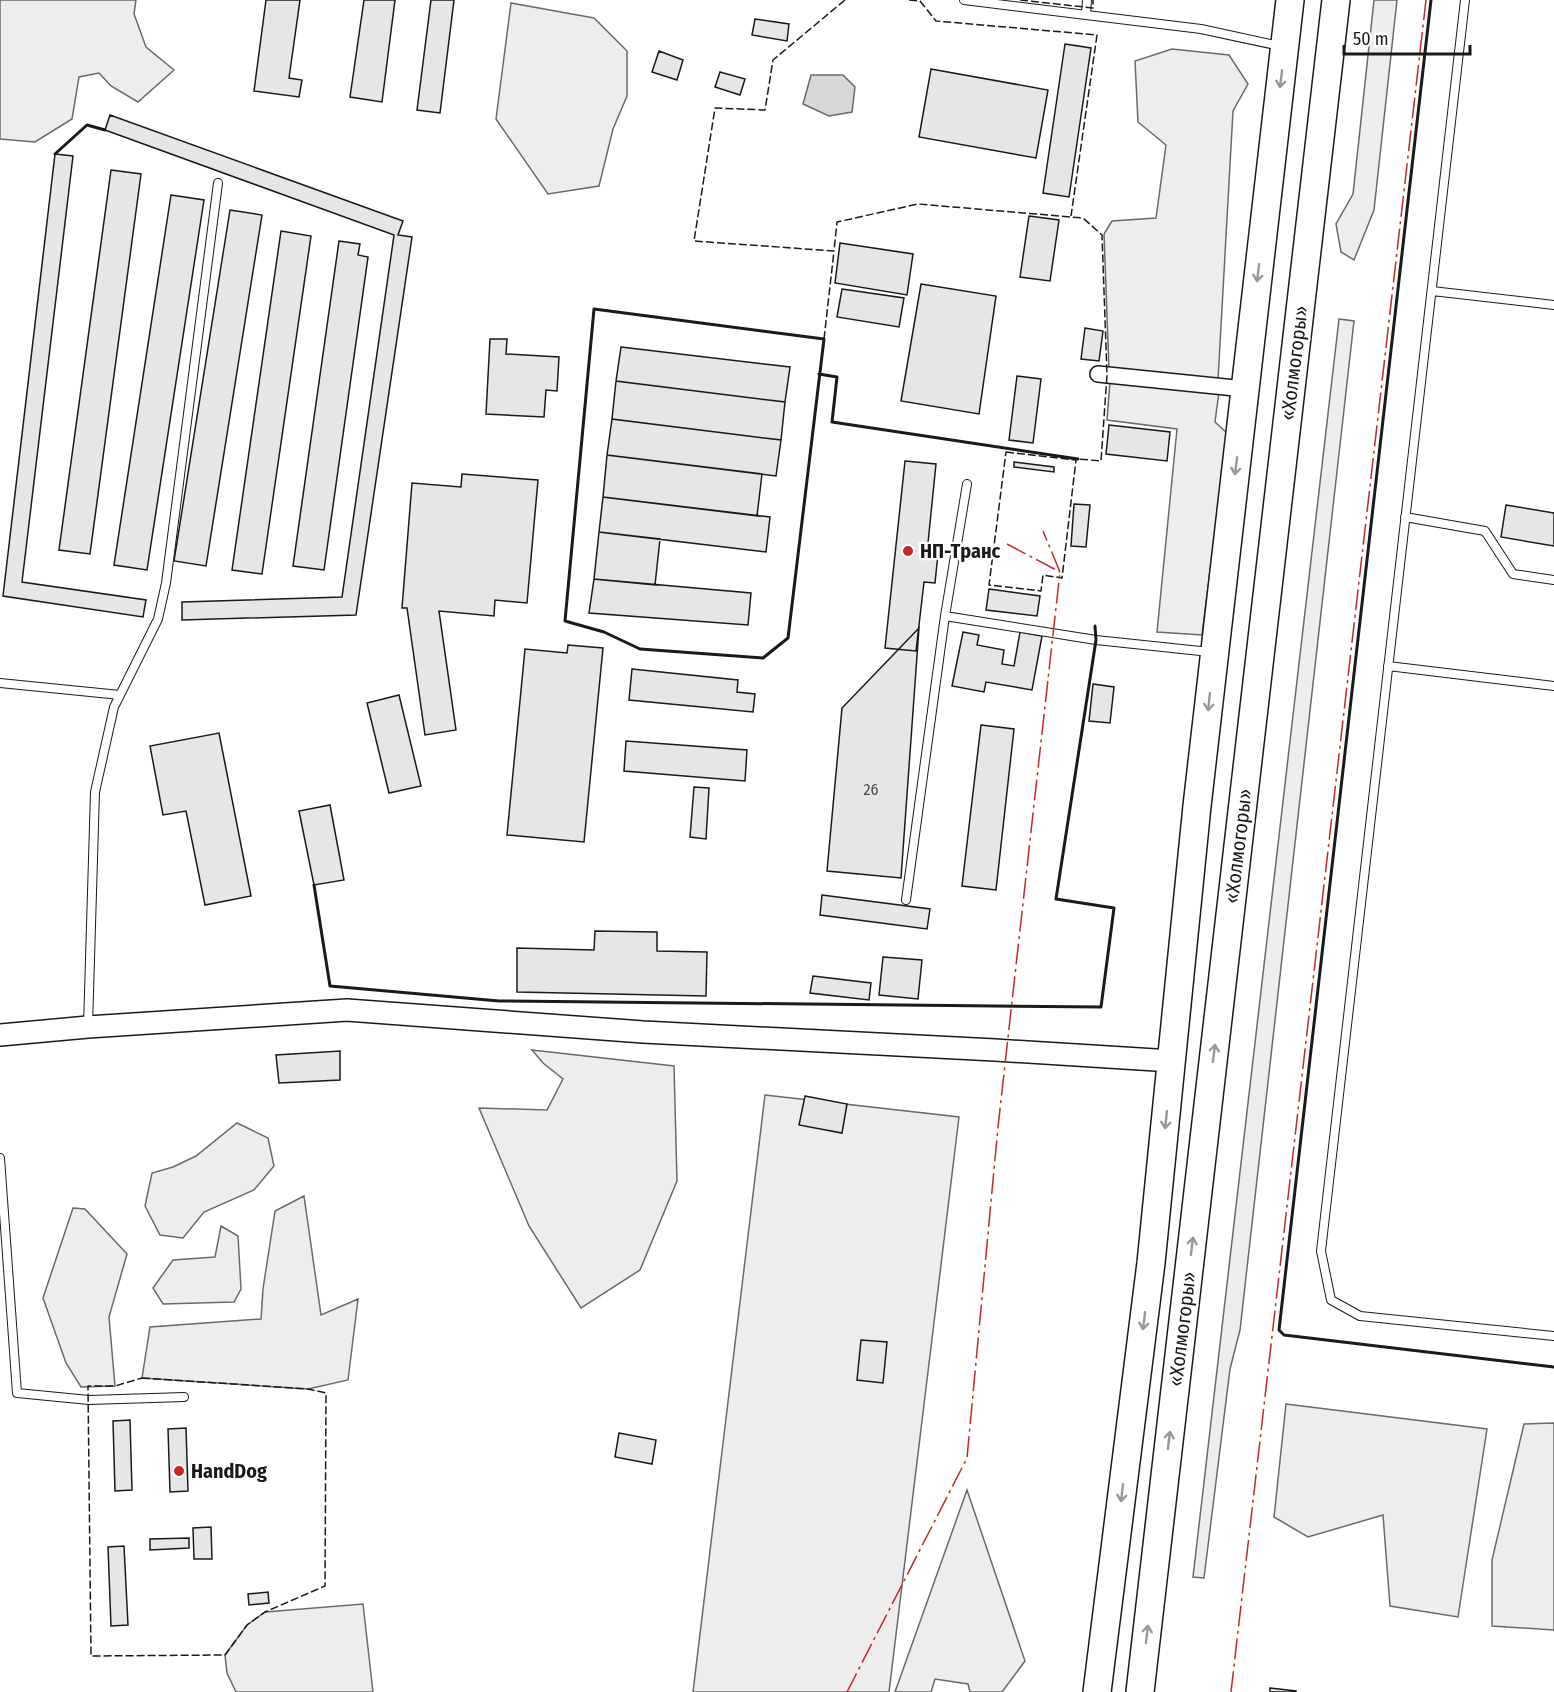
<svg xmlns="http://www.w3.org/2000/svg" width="1554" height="1692" font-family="'Fira Sans Condensed',sans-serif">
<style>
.green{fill:#ededed;stroke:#6a6a6a;stroke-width:1.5}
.water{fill:#d7d7d7;stroke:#6a6a6a;stroke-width:1.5}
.building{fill:#e6e6e6;stroke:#1a1a1a;stroke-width:1.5}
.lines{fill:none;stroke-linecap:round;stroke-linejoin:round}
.lane-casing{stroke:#1a1a1a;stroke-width:10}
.street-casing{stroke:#1a1a1a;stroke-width:18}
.secondary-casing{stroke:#1a1a1a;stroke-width:24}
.highway-casing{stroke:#1a1a1a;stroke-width:30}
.lane{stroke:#fff;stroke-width:8}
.street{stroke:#fff;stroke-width:15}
.secondary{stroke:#fff;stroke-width:21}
.highway{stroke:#fff;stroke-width:27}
.fence{stroke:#1a1a1a;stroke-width:1.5;stroke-dasharray:8 3;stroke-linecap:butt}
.wall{stroke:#1a1a1a;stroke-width:3}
.power{stroke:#c62828;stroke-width:1.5;stroke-dasharray:21 4.5 3 4.5;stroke-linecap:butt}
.oneway{stroke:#989898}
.poi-dot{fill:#c62828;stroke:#fff;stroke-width:2}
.labels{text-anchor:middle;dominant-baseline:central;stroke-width:4.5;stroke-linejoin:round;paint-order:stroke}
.number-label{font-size:16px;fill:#4d4d4d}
.street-label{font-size:20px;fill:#1a1a1a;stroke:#fff}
.poi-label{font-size:20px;font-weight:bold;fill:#1a1a1a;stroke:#fff;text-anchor:start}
</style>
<rect width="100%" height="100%" fill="#fff"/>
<path class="green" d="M0,0H136L134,14L146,47L174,70L138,102L111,86L99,73L79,77L72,119L35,142L0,139Z
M1374,0H1397L1374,210L1354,260L1341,252L1336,224L1353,194Z
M511,3L594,18L627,51V96L613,129L599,186L548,194L496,119Z
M1172,49L1229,55L1248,84L1233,111L1218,380L1109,370L1104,234L1112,221L1156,218L1166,145L1138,122L1135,61Z
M1339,319L1354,321L1240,1330L1230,1369L1204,1578L1193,1577Z
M1110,381L1219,392L1215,422L1227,433L1202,635L1157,632L1177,429L1107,420Z
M532,1050L674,1066L677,1181L640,1270L581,1308L529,1226L479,1108L547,1110L563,1079L543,1063Z
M765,1095L959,1117L889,1692H693Z
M237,1123L268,1138L274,1166L254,1190L204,1212L183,1238L160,1235L145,1206L152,1173L173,1167L196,1156Z
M304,1196L321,1315L358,1299L348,1380L308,1389L142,1378L150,1327L261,1319L263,1289L275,1211Z
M73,1208L85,1209L127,1254L109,1317L115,1386L81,1387L66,1363L43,1298Z
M221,1226L238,1236L241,1289L234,1302L163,1304L153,1288L173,1260L215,1257Z
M1286,1404L1487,1429L1458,1617L1390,1606L1383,1515L1308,1537L1274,1517Z
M1554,1423V1630L1492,1626V1560L1524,1424Z
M967,1490L1025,1661L1002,1692H970L968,1684L935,1679L931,1692H895Z
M363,1604L373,1692H236L227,1673L225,1655L247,1625L265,1612Z"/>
<path class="water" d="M811,75H843L855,87L852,112L829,116L803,104Z"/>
<path class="building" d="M266,0H300L289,78L302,80L299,97L254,91Z
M364,0H395L382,102L350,97Z
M431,0H454L440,113L417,110Z
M755,19L789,24L787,41L752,35Z
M1065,44L1091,48L1069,197L1043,193Z
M659,51L683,60L677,80L652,72Z
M931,69L1048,90L1036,158L919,137Z
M720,72L745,79L740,95L715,87Z
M110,115L403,221L398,235L412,237L356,615L182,620V602L342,597L394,235L105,130Z
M55,154L73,156L22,582L146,600L143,617L3,596Z
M111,170L141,174L90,554L59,550Z
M171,195L204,200L147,570L114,565Z
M230,210L262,215L206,566L174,561Z
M1029,216L1059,220L1050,281L1020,277Z
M281,231L311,236L262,574L232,570Z
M339,241L360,244L358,255L368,257L324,570L293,566Z
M840,243L913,254L907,295L835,283Z
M921,284L996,296L979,414L901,401Z
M842,289L904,298L899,327L837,317Z
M1085,328L1103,331L1099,361L1081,359Z
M490,339H507L506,354L559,357L557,391L546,390L544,417L486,414Z
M621,347L790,367L785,402L616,381Z
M1017,376L1041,379L1033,443L1009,440Z
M616,381L785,402L781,440L612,419Z
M612,419L781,440L776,476L607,455Z
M1109,425L1170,432L1167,461L1106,454Z
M607,455L762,474L757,516L603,497Z
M905,461L936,464L928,543L939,544L935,583L924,582L916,651L885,648Z
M1014,462L1054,467V472L1014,467Z
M462,474L538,480L527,603L495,600L494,616L439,611L456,730L425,735L407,608H402L412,483L461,487Z
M603,497L770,517L766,552L599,532Z
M1074,504L1090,505L1086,547L1071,546Z
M1506,505L1554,513V546L1501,537Z
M599,532L660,539L655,585L594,579Z
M594,579L751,593L748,625L589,613Z
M989,589L1040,596L1037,616L986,610Z
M919,628L901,878L827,871L842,708Z
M963,632L979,635L977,645L1004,650L1002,664L1014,666L1020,632L1042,636L1032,690L986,682L984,692L952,686Z
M568,645L603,648L584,842L507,835L525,649L567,653Z
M632,669L738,680L737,692L755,694L753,712L629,700Z
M1093,684L1114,687L1110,723L1089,721Z
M399,695L421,786L389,793L367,703Z
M981,725L1014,729L996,890L962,886Z
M219,733L251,896L205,905L186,811L163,815L150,746Z
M626,741L747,750L745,781L624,771Z
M694,787L709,788L706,839L690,837Z
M330,805L344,880L314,885L299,811Z
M822,895L930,909L927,929L820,915Z
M595,931L657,932V951L707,952L706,996L517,992V948L594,950Z
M883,957L922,960L918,999L879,995Z
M813,976L871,983L869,1000L810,993Z
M340,1051V1080L279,1083L276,1055Z
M805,1096L847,1104L842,1133L799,1125Z
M861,1340L887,1342L883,1383L857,1380Z
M130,1420L132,1490L115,1491L113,1421Z
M186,1428L188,1491L170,1492L168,1429Z
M619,1433L656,1440L652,1464L615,1457Z
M211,1527L212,1559H194L193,1528Z
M189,1538V1548L150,1550V1539Z
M124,1546L128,1625L111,1626L108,1547Z
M268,1592L269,1603L249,1605L248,1594Z
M1270,1688L1296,1691V1692H1270Z"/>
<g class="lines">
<g class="lane-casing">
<path id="lane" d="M964,0L1201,29L1280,46
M1465,0L1321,1251L1331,1300L1360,1316L1554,1336
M1086,14L1087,0
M1432,291L1554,305
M1405,517L1485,531L1513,574L1554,580
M945,616L1096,640L1210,652
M1388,666L1554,686
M0,683L120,695
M906,900L945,616L967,484
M88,1026L95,792L114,707L158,619L166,583L218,183
M0,1158L17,1393L89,1400L184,1397"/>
</g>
<g class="street-casing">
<path id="street" d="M1098,374L1245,389"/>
</g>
<g class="secondary-casing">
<path id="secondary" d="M0,1035L88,1027L347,1010L643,1032L995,1050L1172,1061"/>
</g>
<g class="highway-casing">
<path id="highway" d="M1097,1692L1151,1263L1197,806L1290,0
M1140,1692L1336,0"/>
</g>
<use href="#lane" class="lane"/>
<use href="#street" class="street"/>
<use href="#secondary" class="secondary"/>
<use href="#highway" class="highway"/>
<path class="fence" d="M845,0L773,60L765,110L715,108L694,241L834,251L837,222L918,204L1083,218L1102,235L1107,375L1101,461L1078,459
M909,0L920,1L936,21L1097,35L1071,216
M1020,0L1093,8V0
M824,339L834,251
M1006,452L1076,460L1062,578L1043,575L1041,591L989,585Z
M142,1378L308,1389L326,1393L325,1586L265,1612L247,1625L225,1655L91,1656L88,1386H115Z"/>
<path class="wall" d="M1431,0L1279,1330L1284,1335L1554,1367
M55,154L87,125L105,130
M594,309L824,339L788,638L763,658L640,649L604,632L565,621Z
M819,374L837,377L832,422L1078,459
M314,885L330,986L499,1001L1101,1007L1114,908L1056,899L1096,640L1095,626"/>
<path class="power" d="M1007,544L1060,572
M847,1692L967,1458L998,1127L1060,572L1043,531
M1231,1692L1426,0"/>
</g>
<defs><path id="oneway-shaft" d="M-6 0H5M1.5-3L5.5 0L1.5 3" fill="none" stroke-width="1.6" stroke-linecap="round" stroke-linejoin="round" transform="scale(1.5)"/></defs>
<g class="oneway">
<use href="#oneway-shaft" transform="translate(1281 79) rotate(97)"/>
<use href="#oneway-shaft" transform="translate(1258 273) rotate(97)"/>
<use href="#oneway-shaft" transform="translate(1236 466) rotate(97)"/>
<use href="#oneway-shaft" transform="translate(1209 702) rotate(96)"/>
<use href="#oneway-shaft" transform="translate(1214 1053) rotate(-83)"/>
<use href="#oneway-shaft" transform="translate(1166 1120) rotate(96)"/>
<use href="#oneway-shaft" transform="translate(1192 1246) rotate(-83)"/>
<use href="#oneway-shaft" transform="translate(1144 1321) rotate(97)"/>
<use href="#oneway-shaft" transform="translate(1169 1440) rotate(-83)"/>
<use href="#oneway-shaft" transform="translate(1122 1493) rotate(97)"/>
<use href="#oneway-shaft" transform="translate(1147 1634) rotate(-83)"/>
</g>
<g class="poi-dot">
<circle cx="908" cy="551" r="6"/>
<circle cx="179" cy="1471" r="6"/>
</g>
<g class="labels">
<g class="number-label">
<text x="871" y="789">26</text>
</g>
<g class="street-label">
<text transform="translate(1294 363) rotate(-83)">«Холмогоры»</text>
<text transform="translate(1238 846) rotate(-83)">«Холмогоры»</text>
<text transform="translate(1182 1329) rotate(-83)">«Холмогоры»</text>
</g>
<g class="poi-label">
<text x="920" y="551">НП-Транс</text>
<text x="191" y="1471">HandDog</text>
</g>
</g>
<path d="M1344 45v9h126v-9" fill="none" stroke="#1a1a1a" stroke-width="3"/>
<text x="1353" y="45" font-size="18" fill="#1a1a1a" stroke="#ffffff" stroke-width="4.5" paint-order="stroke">50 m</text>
</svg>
